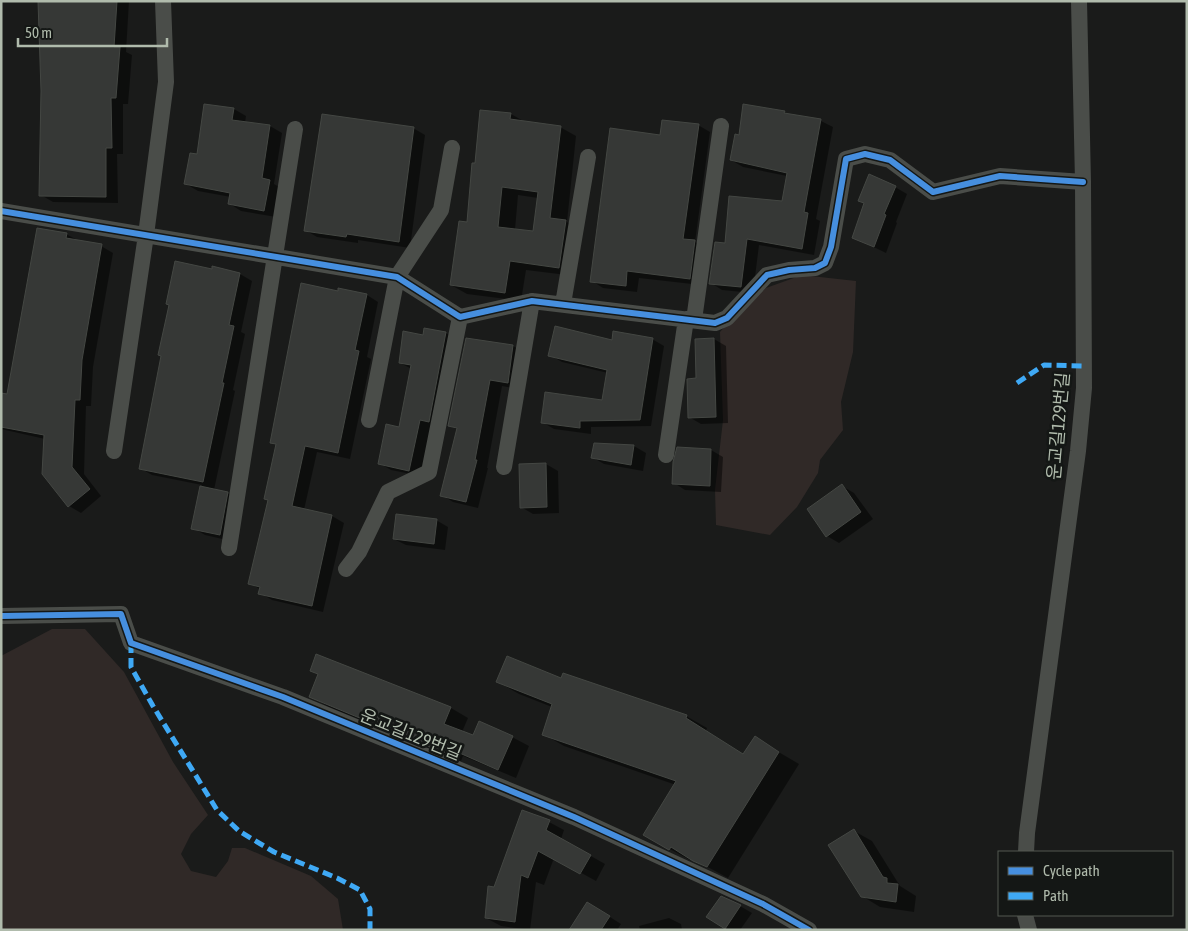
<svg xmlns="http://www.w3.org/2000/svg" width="1188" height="931" font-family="'Asap Condensed','Noto Sans KR',sans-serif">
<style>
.green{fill:#302927}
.shadow{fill:#0007;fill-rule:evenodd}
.building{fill:#363836;stroke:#444743;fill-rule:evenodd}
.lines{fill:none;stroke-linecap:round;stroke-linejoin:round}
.street{stroke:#4a4d49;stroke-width:16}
.quiet{stroke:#3fa9f5;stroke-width:5;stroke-dasharray:10 5;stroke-linecap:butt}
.cycleway-casing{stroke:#141715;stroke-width:9}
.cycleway{stroke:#468fdf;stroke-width:6}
.labels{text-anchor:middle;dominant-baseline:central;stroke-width:5;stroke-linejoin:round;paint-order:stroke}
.street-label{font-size:18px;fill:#b0bbac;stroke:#141715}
</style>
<rect width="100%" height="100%" fill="#1a1b1a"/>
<path class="green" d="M802,275L856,281L853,352L841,402L843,430L820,460L818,473L797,507L770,535L716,525L715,490L723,420L720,332L733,317L766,288Z
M52,629H85L124,672L173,762L208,815L191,834L181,854L191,871L216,877L228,861L232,848H245L311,876L338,899L343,930H1V656Z"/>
<path class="shadow" d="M39,1H129L126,52L132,55L128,104H123V154H117L118,203L53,202L41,195L42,151Z
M234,109L246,116L245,123L270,126L282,133L274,184L281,188L276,217L241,211L230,204L231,197L198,191L186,184L198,156Z
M784,112L789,115L821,121L833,127L816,219L820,221L814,255L759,245L753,293L722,290L711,283L726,245L783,202L787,176L743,167L731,160L740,137Z
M511,114L525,122L560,127L576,136L567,222L582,230L575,276L526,270L521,301L467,294L451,285L468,224L476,164ZM518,195L538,198L534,233L515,230Z
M698,125L710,132L695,242L707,248L701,285L639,278L637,292L603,288L592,281L661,136Z
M413,128L425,135L410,248L358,240V243L317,237L305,230Z
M895,187L907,194L896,222L897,223L886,253L853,237Z
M66,234L79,241L101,246L113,253L93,367L91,406H86L84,474L101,496L81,513L69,506L45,439L1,429V394L8,396Z
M213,268L240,274L252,281L241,332L245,334L233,390L235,391L214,490L227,493L239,500L231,541L205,535L193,528L202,485L152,475L140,468Z
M339,292L367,295L378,302L367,357L371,359L350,459L317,452L304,510L332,516L344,523L323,612L272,600L260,593L261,590L250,583L269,500L277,445L271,442Z
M425,330L446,333L458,340L421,476L391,470L379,463L400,428L412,369L400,363L424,336Z
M467,339L513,346L525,353L519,389L502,386L487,468H488L478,508L453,502L442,495L458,430L450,425Z
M652,339L664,346L651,426L591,427V434L554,429L542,422L603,401L608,373L562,362L550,355L613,341Z
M714,339L726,346L728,423L701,424L689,417L697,380Z
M595,444L634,446L646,453L643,471L604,464L592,457Z
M711,450L723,457L721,492L685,490L674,483Z
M546,464L558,471L559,513L533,514L521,507Z
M842,486L854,493L873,519L839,543L827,536Z
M436,520L448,527L445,550L406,545L394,539Z
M317,655L451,708L468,718L462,732L473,737H512L529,746L516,778L463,756L461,761L327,706L310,696L319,675L311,670Z
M562,679L686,716L707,728L706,731L744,755L755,738L799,764L728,878L691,858L690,860L644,835L676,785L564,746L543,734L552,707L519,694L498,682Z
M549,822L564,830L561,839L605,864L596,881L554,858L544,885L536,882L530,930L501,926L486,918L495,888Z
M854,831L872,841L900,886L916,896L914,912L880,907L862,896Z
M740,906L752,913L740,930H729L708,916Z
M599,910L621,924L617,930H571Z
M669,918L681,924L682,930H640L639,926Z"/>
<path class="building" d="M38,1H117L114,47H120L116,98H111L112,148H106V197L39,196L41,91Z
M204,104L234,108L232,120L270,125L262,178L270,180L264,211L228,204L230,193L184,184L190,153L197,154Z
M743,104L785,111L784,113L821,119L804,212L808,213L802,249L747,239L741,287L709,284L715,242L725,243L729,196L782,201L787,173L730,160L735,134L739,135Z
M480,110L511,113L510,119L561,126L550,218L566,220L559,268L510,261L505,293L450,285L459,221L467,222L472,163H475ZM502,187L538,192L533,231L498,227Z
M322,114L414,127L399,242L347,234L346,237L304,231Z
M662,120L699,124L683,239L695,240L690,279L627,271L626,286L590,282L610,128L660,135Z
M869,174L896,186L884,214L886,215L874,247L852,238L864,203L858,201Z
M37,228L67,233L66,238L102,244L82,360L80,400H75L72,467L90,489L68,507L42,474L44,435L1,427V393L7,394Z
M175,261L212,269V266L240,273L229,325L234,326L222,383H224L203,482L139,469L161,356L158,355L169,305L166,304Z
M301,283L338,291V288L367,294L355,350L359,351L338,453L305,446L292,506L332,515L312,606L258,594L260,587L248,584L268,500L264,499L276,444L270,443Z
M555,326L612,340L613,331L653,338L640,420L580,421V428L541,423L545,392L602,400L607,370L548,356Z
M424,328L446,332L429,422L420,420L409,471L378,464L386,424L399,427L411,365L399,363L403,331L423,335Z
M466,338L513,345L508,383L490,380L475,460H477L466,502L440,496L457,428L448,426Z
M714,338L716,417L688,418L687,379L696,378L695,339Z
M594,443L634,445L631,465L591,458Z
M677,447L711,449L710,486L672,484L673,462Z
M546,463L547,507L520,508L519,464Z
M842,484L861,512L826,537L807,509Z
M200,486L228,492L220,535L191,529Z
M396,514L437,519L434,544L393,539Z
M316,654L451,707L444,724L473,735L479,721L513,736L498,770L446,747L444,753L309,697L318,674L310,671Z
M507,656L561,678L563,673L687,715L686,718L743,754L755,736L779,752L707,867L693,861L671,847L669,850L643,835L676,781L542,735L552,704L496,682Z
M522,810L550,820L546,830L591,855L580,874L538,851L528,878L521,875L515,922L485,918L488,886L494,887Z
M854,829L883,877L887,878V883L898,884L896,902L861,897L828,845Z
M721,896L741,905L725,929L706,917Z
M587,902L610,916L601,930H569Z"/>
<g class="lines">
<path class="street" d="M1,211L397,277L460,317L532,301L715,323L727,318L767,275L789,270L815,268L825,263L831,247L846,159L865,154L890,160L933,192L1000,176L1083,182
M563,304L588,157
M694,320L721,126
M369,420L397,277L441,210L452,148
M114,451L146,235L166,82L163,1
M666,455L686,319
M504,467L532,301
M229,548L295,129
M346,569L359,552L388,492L429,472L460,317
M1,616L121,614L131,643L283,697L574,817L763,904L809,930
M1026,852L1027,833L1078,451L1084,388L1083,182L1079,1
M1025,915L1029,930"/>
<path class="quiet" d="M1017,383L1044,365L1084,366
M131,643V667L153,706L217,810L239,831L274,852L337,878L360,890L370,909V930"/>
<g class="cycleway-casing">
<path id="cycleway" d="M1,211L397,277L460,317L532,301L715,323L727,318L767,275L789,270L815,268L825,263L831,247L846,159L865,154L890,160L933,192L1000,176L1083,182
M1,616L121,614L131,643L283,697L574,817L763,904L809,930"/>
</g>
<use href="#cycleway" class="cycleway"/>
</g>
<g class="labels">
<g class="street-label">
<text transform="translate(1058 426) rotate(-85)">운교길129번길</text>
<text transform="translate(411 734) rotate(22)">운교길129번길</text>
</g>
</g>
<rect width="1188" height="931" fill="none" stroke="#b0bbac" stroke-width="5"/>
<rect x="998" y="851" width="175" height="65" fill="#141715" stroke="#525951"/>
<rect x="1008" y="867" width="25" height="8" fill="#468fdf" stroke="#525951"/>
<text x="1043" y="876" font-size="15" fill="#b0bbac">Cycle path</text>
<rect x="1008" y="892" width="25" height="8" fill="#3fa9f5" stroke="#525951"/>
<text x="1043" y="901" font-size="15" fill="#b0bbac">Path</text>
<path d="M18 38v8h149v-8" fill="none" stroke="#b0bbac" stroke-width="2.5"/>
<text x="25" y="38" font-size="15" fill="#b0bbac" stroke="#141715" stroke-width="4" paint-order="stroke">50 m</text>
</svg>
